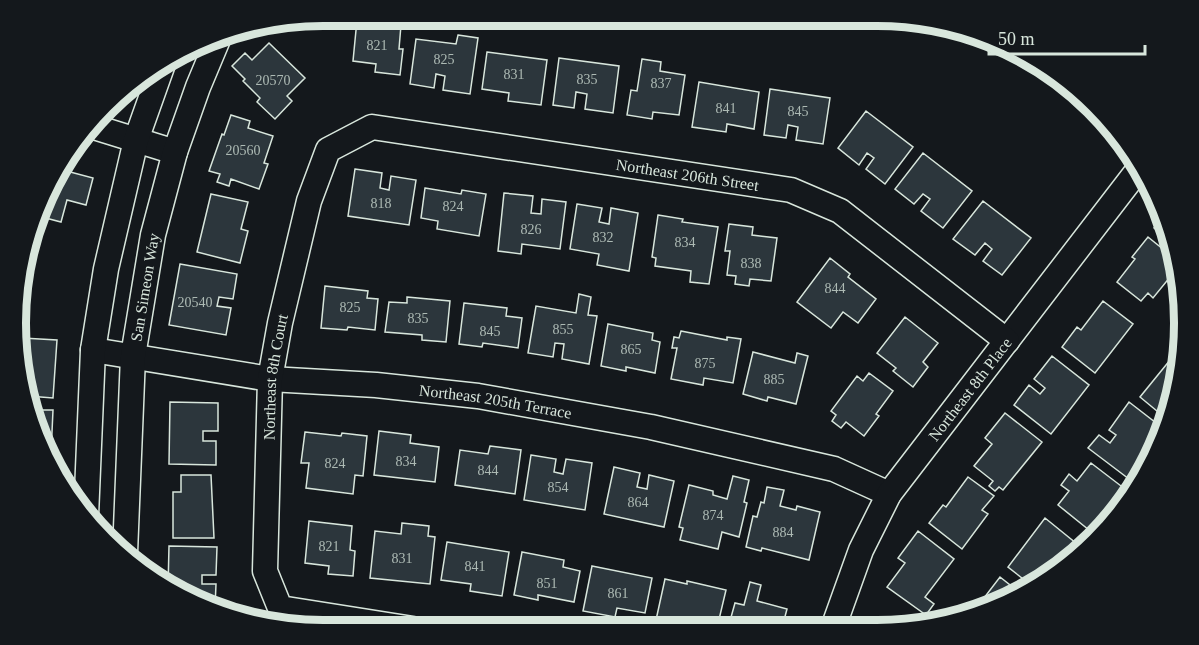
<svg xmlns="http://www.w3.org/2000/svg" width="1199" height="645" font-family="'Times New Roman',serif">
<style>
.building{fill:#2c363c;stroke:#d8e6dc;stroke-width:1.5}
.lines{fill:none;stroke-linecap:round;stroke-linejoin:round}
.minor-casing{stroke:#d8e6dc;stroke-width:27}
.minor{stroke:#14181c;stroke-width:24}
.labels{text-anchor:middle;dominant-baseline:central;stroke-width:4.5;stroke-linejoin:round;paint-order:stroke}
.number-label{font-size:14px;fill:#adbab4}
.street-label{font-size:16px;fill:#d8e6dc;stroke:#14181c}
.rim{fill:none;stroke:#d8e6dc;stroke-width:8}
</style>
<rect width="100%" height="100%" fill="#14181c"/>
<path class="building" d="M357,20L401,25L399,49H403L400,75L375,72L376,64L353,61Z
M458,35L478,38L470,94L443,90L445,76L436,74L434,88L410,84L416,39L456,44Z
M269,43L305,78L287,96L292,101L275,119L257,102L260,98L243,81L245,79L232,66L245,53L252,60Z
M487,52L547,60L541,105L508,101L509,93L482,89Z
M559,58L619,66L613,113L585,109L587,94L576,92L574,108L553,105Z
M642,59L661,62L660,71L685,75L679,115L653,112L652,119L627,115L631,90L637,91Z
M699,82L759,92L754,129L727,124L726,132L692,127Z
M770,89L830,98L823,144L796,140L798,127L788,125L786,138L764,135Z
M866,111L913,147L885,184L866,169L874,158L867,153L859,165L838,148Z
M231,115L250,121L248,128L273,136L264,163L268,164L259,189L231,179L229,186L217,182L220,174L209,171L222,134L224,135Z
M923,153L972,191L943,228L921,211L930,199L923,194L914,204L895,189Z
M59,169L93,178L86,205L67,200L61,222L38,216Z
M355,169L382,173L380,188L389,190L391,176L416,180L409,225L348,216Z
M425,188L461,194L462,190L486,194L479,236L437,229L438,221L421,218Z
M504,193L533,196L531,213L541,214L542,199L566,202L560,249L522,244L521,254L498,251Z
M211,194L248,202L241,229L248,231L240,263L197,252Z
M983,201L1031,238L1002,275L983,261L992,249L985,243L975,255L953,239Z
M577,204L602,208L599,222L609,224L611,208L638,213L629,271L597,265L599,254L570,249Z
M658,215L683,219L682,222L718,227L709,284L690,282L691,271L655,266L656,258L652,257Z
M1162,219L1173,243L1174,244L1154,228Z
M729,224L753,227L752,235L777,238L771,281L750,279L749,286L735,284L736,276L727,275L730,251H725Z
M1148,237L1174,258L1175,271L1153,298L1148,293L1141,301L1117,282L1135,259L1132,257Z
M830,258L850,274L848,277L876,299L858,323L843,312L831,328L797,302Z
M180,264L237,274L233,299L219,297L217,306L231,308L226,335L169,325Z
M325,286L368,291L367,298L378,299L375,330L348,327L347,330L321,328Z
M579,294L591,297L588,315L597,316L589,364L562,359L564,344L555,343L553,357L528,353L536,306L576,313Z
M407,297L450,301L446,342L422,340V335L385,332L389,302L407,303Z
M1103,301L1133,324L1095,373L1062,347L1077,327L1081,330Z
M464,303L507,308L506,316L522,318L518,348L483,343L482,347L459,344Z
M905,317L938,343L923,362L928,367L913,387L893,371L896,368L877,353Z
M608,324L653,333L652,340L660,342L655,373L626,367V371L601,366Z
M681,331L727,340V337L741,339L733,383L704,378L703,385L671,379L677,348H672L674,337L679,338Z
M22,338L57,340L53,398L28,396L16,343H21Z
M1179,349L1181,362L1163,416L1140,397Z
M753,352L795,363L797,353L808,356L796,404L768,397L767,401L743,394Z
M1052,356L1089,385L1051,434L1014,405L1029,385L1040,394L1045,388L1034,379Z
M869,373L893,391L876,414L879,416L864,436L846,422L841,428L832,421L836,415L831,411L857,376L863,381Z
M170,402L218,403V431H203V441H216V465L169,464Z
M1129,402L1160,426L1149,459L1146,457L1129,479L1088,448L1099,435L1110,443L1116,435L1109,430Z
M31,410H53L51,454L47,453L39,440Z
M1005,413L1042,442L1003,490L999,487L995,491L989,486L993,481L974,466L992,444L985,438Z
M379,431L411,435L410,443L439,447L435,482L374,475Z
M305,432L341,436L342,433L367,436L363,476L355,475L353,494L306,488L309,463H301Z
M490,446L521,450L515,494L455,485L460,450L488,454Z
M531,455L556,459L554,472L563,474L566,459L592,463L585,510L524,500Z
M1091,463L1125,489L1089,530L1058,505L1069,491L1061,485L1069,474L1077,481Z
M614,467L640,473L637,487L647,489L649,475L674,481L664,527L604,514Z
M181,475H211L214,538H173V492H181Z
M733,476L749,480L744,502L747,503L739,537L722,532L718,549L680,540L683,528L679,527L689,485L713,491V495L727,499Z
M968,477L994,496L982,510L988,514L962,549L929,523L943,505L946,507Z
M767,487L784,490L780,506L796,510L797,506L820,512L809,560L762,548L761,551L746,547L753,516L757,517L761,502L764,503Z
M1045,518L1082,548L1064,564L1057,558L1051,565L1057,570L1047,578L1032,586L1008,567Z
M309,521L352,526L350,550L355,551L353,576L328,574L329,566L305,563Z
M402,523L429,526L428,536L435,537L430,584L370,578L375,531L401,534Z
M918,531L954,559L925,597L934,604L926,615L887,587L905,563L898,558Z
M447,542L509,552L502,596L470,591L471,584L441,580Z
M169,546L217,547L216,575H202V584H216L215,608L168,588Z
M522,552L564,560L563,567L580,571L574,602L538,595V600L514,595Z
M592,566L652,578L645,613L617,608L615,617L583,611Z
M1000,577L1019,592L971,615Z
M665,579L687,584V581L726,590L717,628L698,626V628H691L656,620Z
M750,582L761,585L757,601L787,609L782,628H728L735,603L744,605Z"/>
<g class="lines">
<g class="minor-casing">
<g id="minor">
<path d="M91,126L175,152"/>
<path id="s1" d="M93,350L270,379L376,385L478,396L651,427L834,469L889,494"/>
<path d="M86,516L93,350L106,269L136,140L163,64"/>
<path id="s2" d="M125,553L133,356L153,235L175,152L198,87L221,32"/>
<path id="s3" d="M833,628L861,550L889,494L1138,170"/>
<path id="s4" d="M413,629L280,608L265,571L270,379L280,323L309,201L328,150L372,127L791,190L840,211L1007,341"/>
</g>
</g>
<use href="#minor" class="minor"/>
</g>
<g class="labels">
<g class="number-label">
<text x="377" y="45">821</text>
<text x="444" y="59">825</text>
<text x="514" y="74">831</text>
<text x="587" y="79">835</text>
<text x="273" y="80">20570</text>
<text x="661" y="83">837</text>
<text x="726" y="108">841</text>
<text x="798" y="111">845</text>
<text x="243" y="150">20560</text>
<text x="381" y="203">818</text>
<text x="453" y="206">824</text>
<text x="531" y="229">826</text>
<text x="603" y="237">832</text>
<text x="685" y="242">834</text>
<text x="751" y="263">838</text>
<text x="835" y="288">844</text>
<text x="195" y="302">20540</text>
<text x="350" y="307">825</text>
<text x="418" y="318">835</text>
<text x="563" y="329">855</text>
<text x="490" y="331">845</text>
<text x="631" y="349">865</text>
<text x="705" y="363">875</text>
<text x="774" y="379">885</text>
<text x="406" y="461">834</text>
<text x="335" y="463">824</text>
<text x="488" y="470">844</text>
<text x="558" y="487">854</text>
<text x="638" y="502">864</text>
<text x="713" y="515">874</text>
<text x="783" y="532">884</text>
<text x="329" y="546">821</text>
<text x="402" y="558">831</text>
<text x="475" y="566">841</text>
<text x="547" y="583">851</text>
<text x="618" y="593">861</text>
</g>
<g class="street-label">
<text stroke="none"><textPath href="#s4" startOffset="972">Northeast 206th Street</textPath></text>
<text stroke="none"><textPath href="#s2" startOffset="267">San Simeon Way</textPath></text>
<text stroke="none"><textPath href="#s4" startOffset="369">Northeast 8th Court</textPath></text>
<text stroke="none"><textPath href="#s3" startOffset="278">Northeast 8th Place</textPath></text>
<text stroke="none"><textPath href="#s1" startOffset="406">Northeast 205th Terrace</textPath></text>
</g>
</g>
<path d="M0 0H1199V645H0ZM323 26H877A297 297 0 0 1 1174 323V323A297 297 0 0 1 877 620H323A297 297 0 0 1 26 323V323A297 297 0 0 1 323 26Z" fill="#14181c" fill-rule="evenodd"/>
<path class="rim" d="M323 26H877A297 297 0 0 1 1174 323V323A297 297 0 0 1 877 620H323A297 297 0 0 1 26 323V323A297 297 0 0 1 323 26Z"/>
<path d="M989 45v9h156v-9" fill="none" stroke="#d8e6dc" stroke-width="3"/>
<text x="998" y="45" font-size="18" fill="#d8e6dc" stroke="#14181c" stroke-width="4.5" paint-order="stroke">50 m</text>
</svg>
